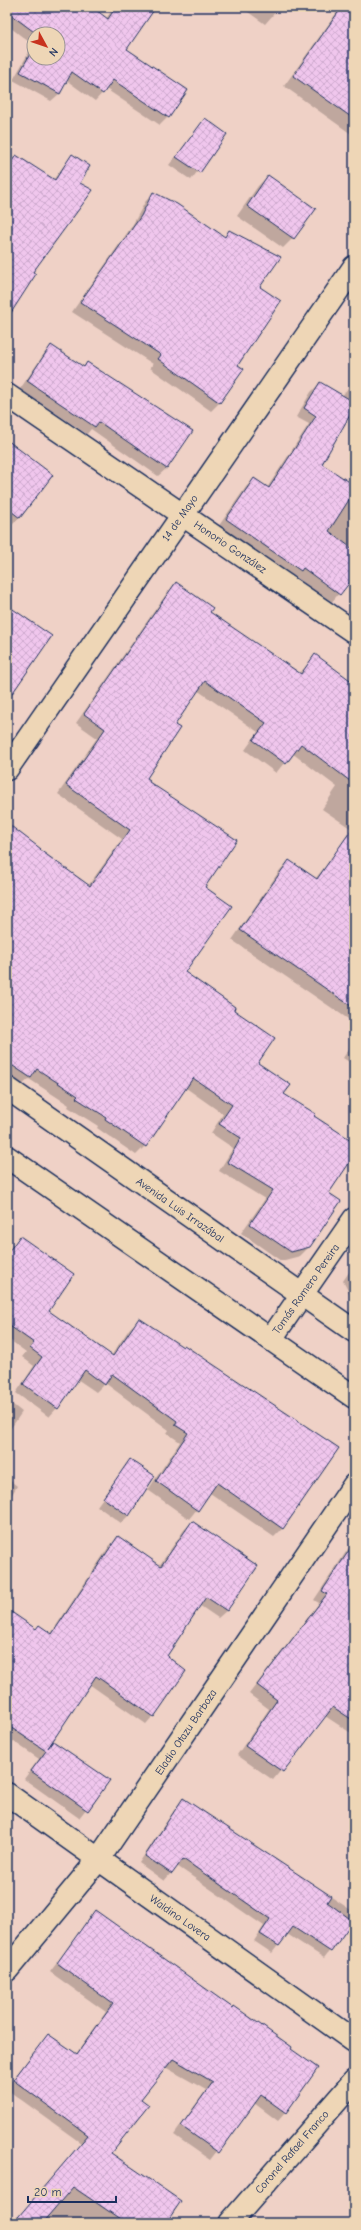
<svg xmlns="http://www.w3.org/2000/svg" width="361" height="2230" font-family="'Comic Neue',sans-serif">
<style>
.shadow{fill:#0003;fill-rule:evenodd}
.building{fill:url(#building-cross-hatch);stroke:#1b2f5e}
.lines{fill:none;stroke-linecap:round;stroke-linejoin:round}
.street-casing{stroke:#1b2f5e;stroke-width:25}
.highway-casing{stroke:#1b2f5e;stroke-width:25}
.street{stroke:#eed6b6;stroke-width:22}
.highway{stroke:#eed6b6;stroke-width:22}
.labels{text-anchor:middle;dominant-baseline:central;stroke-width:3;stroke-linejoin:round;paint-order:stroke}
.street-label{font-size:11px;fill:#1b2f5e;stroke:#eed6b6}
</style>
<defs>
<pattern id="building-cross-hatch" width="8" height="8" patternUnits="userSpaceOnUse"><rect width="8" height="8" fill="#f0c6ed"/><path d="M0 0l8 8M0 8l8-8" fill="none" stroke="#cdaace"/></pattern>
</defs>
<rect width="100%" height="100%" fill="#efd1c6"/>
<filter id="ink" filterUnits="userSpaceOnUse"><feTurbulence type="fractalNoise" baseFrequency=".025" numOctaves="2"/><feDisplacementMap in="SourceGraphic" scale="8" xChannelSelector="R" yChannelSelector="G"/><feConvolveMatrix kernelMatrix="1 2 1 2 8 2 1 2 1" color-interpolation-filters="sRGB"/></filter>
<g filter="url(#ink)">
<path class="shadow" d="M7,7H90L106,19L114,7H155L125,50L168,117L160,125L106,89L95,101L66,80L59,94L51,101L13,80L33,45L7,25ZM34,34H58V58H34Z
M241,7H280L265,24Z
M341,7H354V136L284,86Z
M205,119L226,134L191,180L169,165Z
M16,156L53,180L72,156L7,317V166Z
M268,176L293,238L283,248L237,216L258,186Z
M153,193L224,238L230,232L259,287L237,365L220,402L211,411L150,368L153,364L72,312L132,226L145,202Z
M51,346L83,367L87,363L192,431L166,469L158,476L91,429L87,434L20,389L44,354Z
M354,380V406L320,464L354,486V575L331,603L295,576L292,578L218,527L246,487L254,479L267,488L309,424L296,417L311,392L320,383L342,396Z
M7,447L20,517L12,525L7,521Z
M176,584L209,613L299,674L316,655L353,683L354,682L353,830L322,809L337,787L292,753L276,773L245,750L258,732L197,690L174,725L146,779L204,887L184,972L232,1010L256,1063L283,1095L354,1143V1154L328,1193L310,1246L300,1256L281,1261L241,1233L265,1199L219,1171L233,1148L211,1133L223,1114L186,1088L145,1146L136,1155L97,1128L98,1126L68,1107L69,1105L29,1079L21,1086L7,1077V834L38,850L88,886L122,839L58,794L97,738L76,723L167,593Z
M338,851L354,862V1023L232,940L280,870L289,861L315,879Z
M354,1041V1065L343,1058Z
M20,1237L48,1311L111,1356L130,1328L139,1320L283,1528L274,1537L210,1493L189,1519L148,1490L180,1442L167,1433L169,1430L105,1383L96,1392L77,1379L57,1408L49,1417L16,1393L34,1366L22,1357L26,1352L7,1338V1252Z
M354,1265V1303L343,1281Z
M7,1400L22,1412L7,1434Z
M130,1461L153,1476L128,1516L121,1523L97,1506Z
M7,1478L17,1486L7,1503Z
M192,1522L257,1566L226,1611L218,1618L199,1605L165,1656L153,1716L146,1724L89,1684L48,1747L53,1743L109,1780L79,1818L24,1779L39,1759L7,1737V1610L35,1630L39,1626L50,1635L110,1545L118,1538L159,1566L184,1530Z
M354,1540V1735L325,1716L273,1780L237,1755L269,1709L249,1694L319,1603L314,1600Z
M184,1799L354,1912V1919L324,1958L287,1934L272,1953L254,1941L264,1926L177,1866L164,1881L139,1863L177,1806Z
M354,1898V1905L351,1902Z
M96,1911L317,2068L285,2113L278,2121L254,2103L210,2160L174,2135L206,2090L165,2067L140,2099L109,2153L165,2223H13L81,2143L9,2091L7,2093V2083L9,2084L48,2035L76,2054L106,2012L50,1972Z"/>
<path class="building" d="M7,7H92L108,19L116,7H156L127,49L188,90L169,118L113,80L103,94L72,72L60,94L20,72L34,47V58H58V34H37L7,12Z
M342,7H354V119L293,76Z
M205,118L227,134L200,173L176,157Z
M72,154L90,166L80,183L93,190L33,272L36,274L7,319V169L16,155L55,180Z
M268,175L316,209L294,239L247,206Z
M153,192L177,204L225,237L229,230L281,257L260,287L281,301L238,365L244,369L220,403L158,359L161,355L80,302L141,216Z
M51,345L84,367L87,362L193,431L167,469L99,422L95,427L27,381Z
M320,382L354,402V408L322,464L354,485V492L329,531L354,550V577L340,595L303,568L301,571L226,519L254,478L269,488L316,416L304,408Z
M7,440L53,475L20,518L7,508Z
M176,582L213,608L210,612L301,674L315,654L354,683V784L301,744L286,764L253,740L266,723L205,681L175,725L180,728L147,778L150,780L149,782L237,840L205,887L232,906L185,972L235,1007L234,1010L275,1038L258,1063L291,1085L284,1094L316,1114L314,1116L354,1142V1156L329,1193L341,1201L310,1247L291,1252L250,1224L273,1190L227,1162L241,1138L219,1124L232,1105L193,1078L146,1147L105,1119L106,1117L76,1098L78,1096L37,1069L31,1078L7,1062V823L41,849L40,850L90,886L130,830L66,785L105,729L84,714Z
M7,605L52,636L7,701Z
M354,826V1008L240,930L289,860L317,879Z
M20,1236L74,1274L49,1311L113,1356L139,1318L183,1347L184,1345L339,1448L283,1529L217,1483L198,1511L156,1481L188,1433L175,1425L177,1421L112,1374L105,1385L85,1370L58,1409L23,1384L42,1357L30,1348L34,1343L7,1324V1254Z
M130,1459L155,1476L129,1516L103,1498Z
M192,1521L258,1566L227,1611L206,1597L167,1656L186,1671L154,1717L96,1676L48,1748L53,1741L110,1780L88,1811L31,1771L46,1751L7,1725V1609L36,1629L39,1625L52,1634L118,1536L161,1566Z
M354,1543V1721L333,1707L283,1772L245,1746L277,1700L257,1685L327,1594L322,1591Z
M183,1798L331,1896L327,1902L353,1921L331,1952L293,1927L279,1946L260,1934L270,1919L183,1859L172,1874L145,1856Z
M95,1910L233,2008L234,2006L292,2047L291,2049L318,2068L286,2113L261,2095L219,2153L181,2126L213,2082L173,2059L141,2099L149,2105L111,2153L181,2201L166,2223H126L73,2187L42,2223H13L88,2135L13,2080L48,2034L77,2054L113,2004L57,1963Z"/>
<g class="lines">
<g class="street-casing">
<path id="street" d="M7,395L354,632
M7,769L354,267
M271,1339L354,1219
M7,1794L354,2041
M7,1970L98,1860L354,1485
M230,2223L354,2081"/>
</g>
<g class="highway-casing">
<path id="highway" d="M7,1088L354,1331
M7,1157L354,1397"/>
</g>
<use href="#street" class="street"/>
<use href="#highway" class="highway"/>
</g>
</g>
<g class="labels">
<g class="street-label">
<text transform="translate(180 518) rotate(-55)">14 de Mayo</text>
<text transform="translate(230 547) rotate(34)">Honorio González</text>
<text transform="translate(180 1210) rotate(35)">Avenida Luis Irrazábal</text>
<text transform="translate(306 1289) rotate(-55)">Tomás Romero Pereira</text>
<text transform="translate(186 1732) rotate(-56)">Eladio Otazu Barboza</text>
<text transform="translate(180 1918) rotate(35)">Waldino Lovera</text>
<text transform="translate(292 2152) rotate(-49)">Coronel Rafael Franco</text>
</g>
</g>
<rect width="361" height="2230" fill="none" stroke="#eed6b6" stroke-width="24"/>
<rect x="12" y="12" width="337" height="2206" fill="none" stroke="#1b2f5e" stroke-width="1.5" filter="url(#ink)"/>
<g transform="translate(46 46) rotate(130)"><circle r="19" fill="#eed6b6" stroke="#9a9393"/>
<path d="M0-3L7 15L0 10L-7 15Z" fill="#c8321e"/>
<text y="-6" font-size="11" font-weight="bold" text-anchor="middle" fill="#1b2f5e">N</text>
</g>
<path d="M28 2196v6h88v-6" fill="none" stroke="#1b2f5e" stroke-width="2"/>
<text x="34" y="2196" font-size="12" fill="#1b2f5e" stroke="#eed6b6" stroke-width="3" paint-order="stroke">20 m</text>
</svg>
